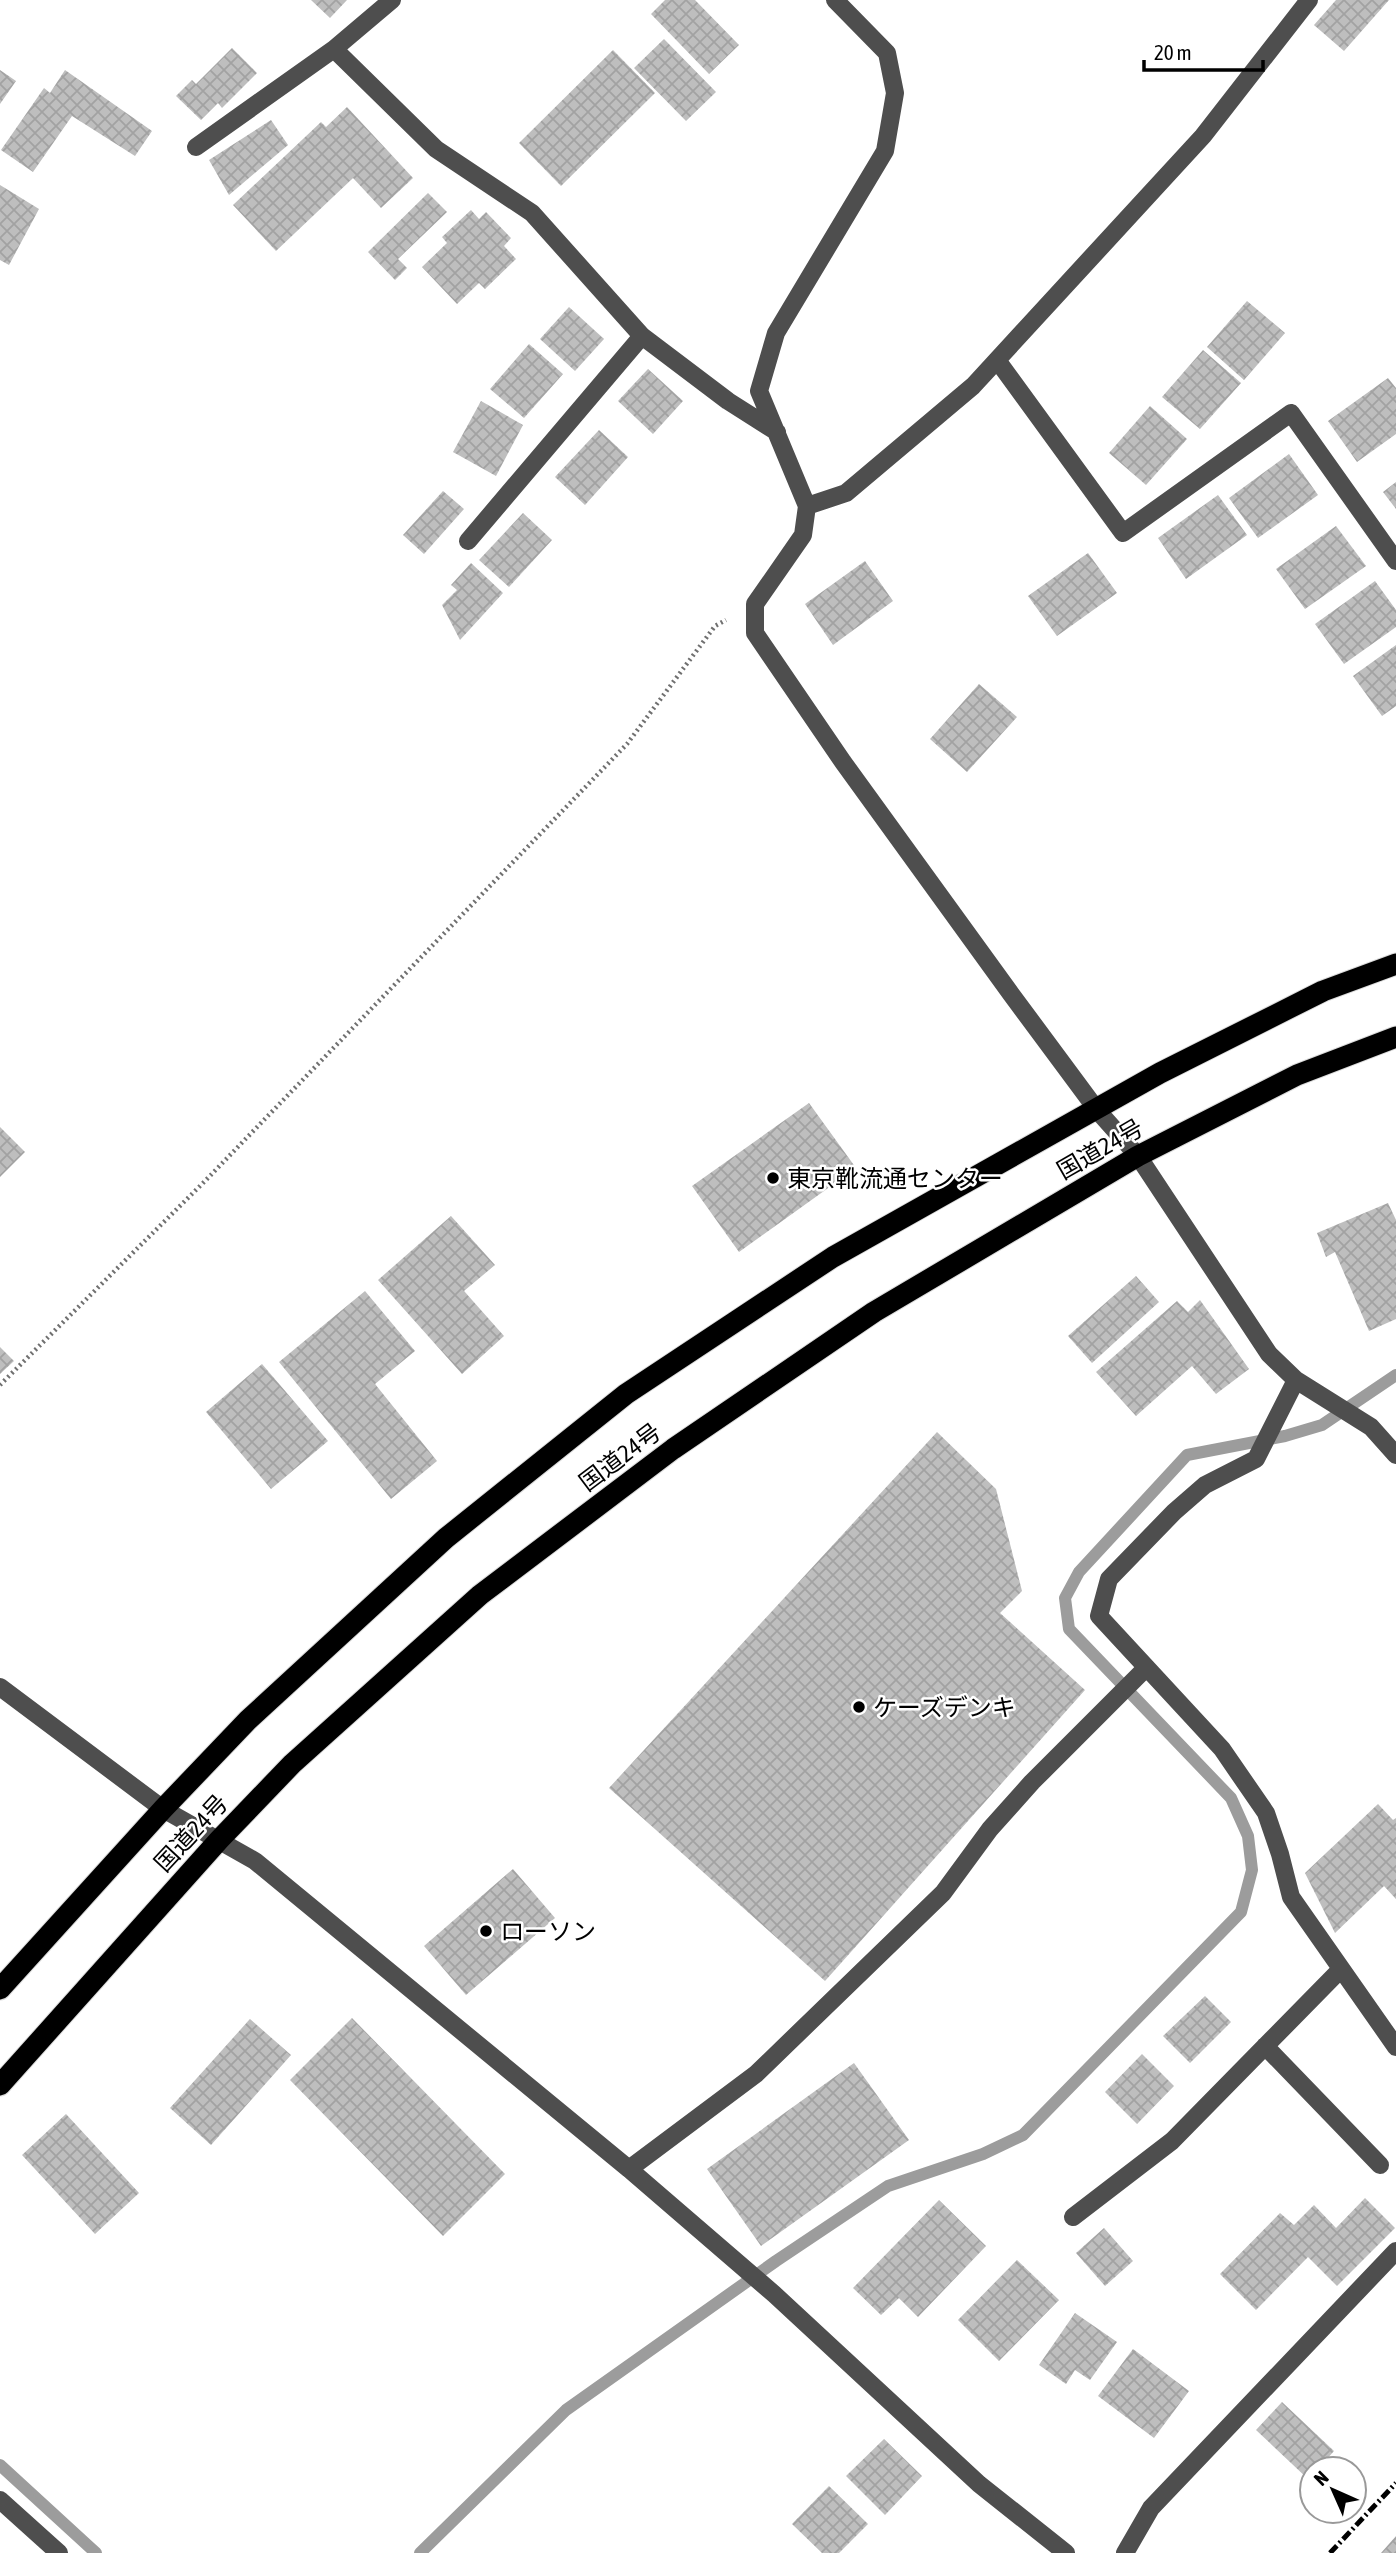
<svg xmlns="http://www.w3.org/2000/svg" width="1396" height="2553" font-family="'Asap Condensed','Noto Sans JP',sans-serif">
<style>
.lines{fill:none;stroke-linecap:round;stroke-linejoin:round}
.stream{stroke:#9c9c9c;stroke-width:12}
.building{fill:url(#building-cross-hatch)}
.highway-casing{stroke:#dbdbdb;stroke-width:23}
.path{stroke:#707070;stroke-width:4.5;stroke-dasharray:2 3.5;stroke-linecap:butt}
.minor{stroke:#4e4e4e;stroke-width:18}
.highway{stroke:#000;stroke-width:21}
.rail{stroke:#000;stroke-width:5;stroke-dasharray:10 3.5 2 3.5;stroke-linecap:butt}
.poi-dot{fill:#000;stroke:#fff;stroke-width:2.5}
.labels{text-anchor:middle;dominant-baseline:central;stroke-width:5;stroke-linejoin:round;paint-order:stroke}
.street-label{font-size:24px;fill:#000;stroke:#fff}
.poi-label{font-size:24px;fill:#000;stroke:#fff;text-anchor:start}
</style>
<defs>
<pattern id="building-cross-hatch" width="8" height="8" patternUnits="userSpaceOnUse" patternTransform="scale(1.75)"><rect width="8" height="8" fill="#bebebe"/><path d="M0 0l8 8M0 8l8-8" fill="none" stroke="#a2a2a2"/></pattern>
</defs>
<rect width="100%" height="100%" fill="#fff"/>
<g class="lines">
<path class="stream" d="M0,2465L96,2553
M420,2553L566,2410L776,2261L888,2186L983,2154L1023,2135L1241,1912L1252,1870L1248,1836L1231,1798L1069,1629L1065,1598L1079,1572L1187,1455L1285,1436L1322,1425L1396,1375"/>
</g>
<path class="building" d="M311,0H347L330,18Z
M665,0H695L739,45L709,74L651,14Z
M1336,0H1389L1344,51L1314,25Z
M664,39L716,92L686,121L634,68Z
M232,48L257,73L222,108L218,103L201,120L176,96L192,80L196,84Z
M613,50L655,93L561,186L519,143Z
M0,70L16,81L0,104Z
M65,70L152,131L135,156L72,116L33,172L1,150L44,88L50,93Z
M347,107L413,178L381,208L353,178L276,251L233,205L321,122L326,127Z
M271,120L288,145L229,195L209,160Z
M0,185L39,209L9,265L0,260Z
M428,193L447,212L398,259L407,268L395,280L368,252Z
M471,210L479,219L486,212L511,238L504,246L516,259L485,289L479,283L457,304L422,267L447,243L442,237Z
M1247,301L1285,333L1244,380L1207,347Z
M569,307L604,339L575,371L540,339Z
M529,344L563,374L524,418L490,389Z
M1203,350L1241,383L1200,429L1162,397Z
M648,369L683,401L653,434L618,401Z
M1388,378L1396,388V434L1357,462L1328,421Z
M481,401L523,425L496,476L453,452Z
M1150,406L1187,439L1146,485L1109,453Z
M599,430L628,457L585,505L555,477Z
M1289,454L1318,495L1258,538L1229,498Z
M1396,482V509L1383,492Z
M443,491L464,509L424,554L403,535Z
M1218,495L1247,535L1186,579L1158,538Z
M523,513L552,540L509,587L479,560Z
M1336,526L1366,566L1305,609L1276,569Z
M1088,553L1117,593L1057,636L1028,596Z
M865,561L893,601L833,645L805,604Z
M471,563L503,593L460,640L442,605L457,590L451,585Z
M1375,581L1396,610V627L1344,664L1315,624Z
M1396,645V706L1382,716L1353,676Z
M979,684L1017,717L967,772L930,739Z
M809,1103L856,1168L739,1252L692,1186Z
M0,1127L25,1152L0,1177Z
M1388,1203L1396,1220V1319L1369,1331L1335,1252L1326,1257L1317,1233Z
M451,1216L495,1265L464,1291L504,1336L462,1374L378,1280Z
M1136,1276L1159,1302L1092,1363L1068,1336Z
M365,1291L415,1351L375,1384L437,1461L391,1499L279,1362Z
M1200,1300L1249,1369L1216,1394L1192,1366L1136,1416L1096,1372L1177,1301L1188,1312Z
M0,1347L14,1361L0,1374Z
M262,1364L328,1441L271,1489L206,1412Z
M937,1432L996,1489L1022,1591L1000,1613L1085,1690L825,1981L609,1788Z
M1378,1804L1393,1820L1396,1818V1899L1384,1886L1335,1933L1305,1873Z
M513,1869L555,1918L466,1995L424,1946Z
M1205,1996L1231,2022L1190,2063L1163,2036Z
M352,2018L505,2174L443,2236L290,2080Z
M250,2019L291,2055L211,2145L170,2108Z
M1142,2054L1174,2086L1137,2124L1105,2092Z
M854,2063L909,2140L761,2246L707,2169Z
M66,2114L139,2193L95,2234L22,2155Z
M1365,2198L1395,2228L1337,2286L1308,2257L1256,2310L1220,2274L1280,2213L1294,2225L1314,2205L1336,2228Z
M939,2200L986,2246L918,2317L899,2298L881,2315L853,2288Z
M1104,2228L1133,2261L1105,2286L1076,2253Z
M1017,2260L1059,2300L999,2361L958,2320Z
M1075,2313L1117,2342L1090,2380L1075,2370L1066,2384L1039,2365Z
M1133,2349L1189,2391L1154,2438L1098,2396Z
M1282,2402L1334,2451L1318,2469H1312V2475L1308,2479L1256,2430Z
M884,2439L922,2476L885,2515L846,2476Z
M829,2486L868,2524L839,2553H822L792,2524Z
M1396,2536V2553H1381Z"/>
<g class="lines">
<g class="highway-casing">
<path id="highway" d="M0,1989L163,1809L248,1720L446,1538L626,1394L833,1257L1160,1073L1323,991L1396,964
M0,2085L219,1840L292,1764L480,1595L673,1449L874,1312L1138,1156L1297,1075L1396,1037"/>
</g>
<path class="path" d="M0,1385L205,1181L627,744L715,626L726,620"/>
<path class="minor" d="M835,0L887,53L895,93L885,151L776,333L759,391L807,506L803,535L755,604V633L843,762L1011,994L1097,1110L1138,1156L1269,1354L1296,1380L1371,1427L1396,1455
M334,49L436,149L532,213L642,336L728,401L777,432
M196,147L334,49L392,0
M997,360L1123,533L1291,413L1396,561
M807,506L846,493L973,386L1203,136L1309,0
M468,541L642,336
M1296,1380L1256,1459L1205,1485L1174,1512L1109,1579L1099,1616L1222,1749L1266,1813L1280,1854L1291,1897L1396,2047
M0,1687L163,1809L255,1861L629,2169L774,2294L979,2484L1066,2553
M1265,2046L1380,2165
M629,2169L756,2074L943,1893L990,1829L1032,1782L1146,1668
M1073,2217L1172,2141L1341,1969
M0,2500L59,2553
M1125,2553L1151,2508L1396,2251"/>
<use href="#highway" class="highway"/>
<path class="rail" d="M1330,2553L1396,2483"/>
</g>
<g class="poi-dot">
<circle cx="773" cy="1178" r="7"/>
<circle cx="859" cy="1707" r="7"/>
<circle cx="486" cy="1931" r="7"/>
</g>
<g class="labels">
<g class="street-label">
<text transform="translate(1100 1149) rotate(-30)">国道24号</text>
<text transform="translate(620 1457) rotate(-37)">国道24号</text>
<text transform="translate(191 1833) rotate(-47)">国道24号</text>
</g>
<g class="poi-label">
<text x="787" y="1178">東京靴流通センター</text>
<text x="873" y="1707">ケーズデンキ</text>
<text x="500" y="1931">ローソン</text>
</g>
</g>
<g transform="translate(1333 2490) rotate(315)"><circle r="33" fill="#ffffff" stroke="#999999" stroke-width="2"/>
<path d="M0-5L12 26L0 18L-12 26Z" fill="#000000"/>
<text y="-10" font-size="19" font-weight="bold" text-anchor="middle" fill="#000000">N</text>
</g>
<path d="M1144 60v10h119v-10" fill="none" stroke="#000000" stroke-width="3.5"/>
<text x="1154" y="60" font-size="21" fill="#000000" stroke="#ffffff" stroke-width="5" paint-order="stroke">20 m</text>
</svg>
